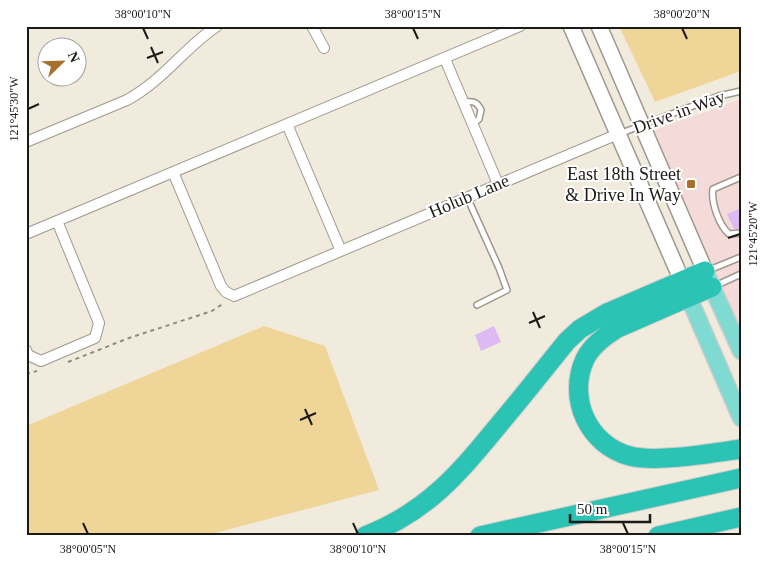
<svg xmlns="http://www.w3.org/2000/svg" width="767" height="562" font-family="'Times New Roman',serif">
<style>
.commercial{fill:#f5dada}
.green{fill:#f0d599}
.building{fill:#debaf3}
.lines{fill:none;stroke-linecap:round;stroke-linejoin:round}
.lane-casing{stroke:#9e998d;stroke-width:8}
.street-casing{stroke:#9e998d;stroke-width:12}
.secondary-casing{stroke:#9e998d;stroke-width:18}
.primary-casing{stroke:#cdcdcc;stroke-width:19}
.highway-casing{stroke:#cdcdcc;stroke-width:21}
.path{stroke:#8f8b82;stroke-width:2;stroke-dasharray:4 4;stroke-linecap:butt}
.lane{stroke:#fff;stroke-width:5}
.street{stroke:#fff;stroke-width:10}
.secondary{stroke:#fff;stroke-width:15}
.primary{stroke:#7fdbd2;stroke-width:16}
.highway{stroke:#2ac3b4;stroke-width:19}
.ticks{fill:none;stroke:#1c1a16;stroke-width:2}
.poi-dot{fill:#a8702d;stroke:#fff;stroke-width:2}
.labels{text-anchor:middle;dominant-baseline:central;stroke-width:4;stroke-linejoin:round;paint-order:stroke}
.street-label{font-size:18px;fill:#1c1a16;stroke:#fff}
.poi-label{font-size:18px;fill:#1c1a16;stroke:#fff;text-anchor:end}
.neatline{fill:none;stroke:#1c1a16;stroke-width:2}
.ticks-label{font-size:12px;text-anchor:middle;fill:#1c1a16}
</style>
<rect width="100%" height="100%" fill="#f1ebde"/>
<path class="commercial" d="M741,99V337L650,132Z"/>
<path class="green" d="M619,26H741V71L655,102Z
M264,326L325,346L379,490L204,536H26V426Z"/>
<path class="building" d="M741,208V229H734L727,214Z
M494,326L501,342L481,351L475,335Z"/>
<g class="lines">
<g class="lane-casing">
<path id="lane" d="M464,102C472,101 477,101 481,110L479,119L473,124
M619,134L719,96L741,91
M741,177L713,189C711,203 719,225 729,234L741,233
M467,197L499,268L507,290L477,305
M709,270L741,257
M715,286L741,274"/>
</g>
<g class="street-casing">
<path id="street" d="M312,26L324,48
M445,59L498,184
M287,124L341,251
M26,142L127,100C164,80 184,48 217,26
M173,172L221,286L226,292L234,296L618,134
M26,234L520,26
M26,350L28,355L41,361L95,338L99,323L57,221"/>
</g>
<g class="secondary-casing">
<path id="secondary" d="M571,26L686,290
M599,26L705,271"/>
</g>
<g class="primary-casing">
<path id="primary" d="M707,276L741,351
M689,298L741,418"/>
</g>
<g class="highway-casing">
<path id="highway" d="M712,287L618,328C605,336 592,345 585,359C567,398 588,445 630,456C656,463 713,453 741,449
M365,536C429,511 460,472 502,421C524,395 545,368 567,341L580,329L607,313L705,271
M480,536L741,478
M658,536L741,517"/>
</g>
<path class="path" d="M68,362L129,338L212,311L224,303
M26,374L37,371"/>
<use href="#lane" class="lane"/>
<use href="#street" class="street"/>
<use href="#secondary" class="secondary"/>
<use href="#primary" class="primary"/>
<use href="#highway" class="highway"/>
</g>
<path class="ticks" d="M143,28L148,39M413,28L418,39M682,28L687,39M151,47L158,63M147,58L163,52M28,109L39,104M728,238L740,234M533,312L540,328M529,323L545,316M305,409L312,425M300,420L316,413M83,523L88,534M353,523L358,534M623,523L628,534"/>
<rect class="poi-dot" x="686" y="179" width="10" height="10" rx="2.5"/>
<g class="labels">
<g class="street-label">
<text transform="translate(679 112) rotate(-20)">Drive in Way</text>
<text transform="translate(469 196) rotate(-23)">Holub Lane</text>
</g>
<g class="poi-label">
<text x="681" y="174">East 18th Street<tspan x="681" dy="21">&amp; Drive In Way</tspan></text>
</g>
</g>
<rect width="767" height="562" fill="none" stroke="#ffffff" stroke-width="55"/>
<g transform="translate(62 62) rotate(67)"><circle r="24" fill="#ffffff" stroke="#a4a3a2"/>
<path d="M0-4L9 19L0 12L-9 19Z" fill="#a8702d"/>
<text y="-8" font-size="14" font-weight="bold" text-anchor="middle" fill="#1c1a16">N</text>
</g>
<path d="M570 514v8h80v-8" fill="none" stroke="#1c1a16" stroke-width="2.5"/>
<text x="577" y="514" font-size="15" fill="#1c1a16" stroke="#ffffff" stroke-width="4" paint-order="stroke">50 m</text>
<rect x="28" y="28" width="712" height="506" class="neatline"/>
<g class="ticks-label">
<text x="143" y="18">38°00'10"N</text>
<text x="413" y="18">38°00'15"N</text>
<text x="682" y="18">38°00'20"N</text>
<text transform="translate(14 109) rotate(-90)" y="4">121°45'30"W</text>
<text transform="translate(753 234) rotate(-90)" y="4">121°45'20"W</text>
<text x="88" y="553">38°00'05"N</text>
<text x="358" y="553">38°00'10"N</text>
<text x="628" y="553">38°00'15"N</text>
</g>
</svg>
